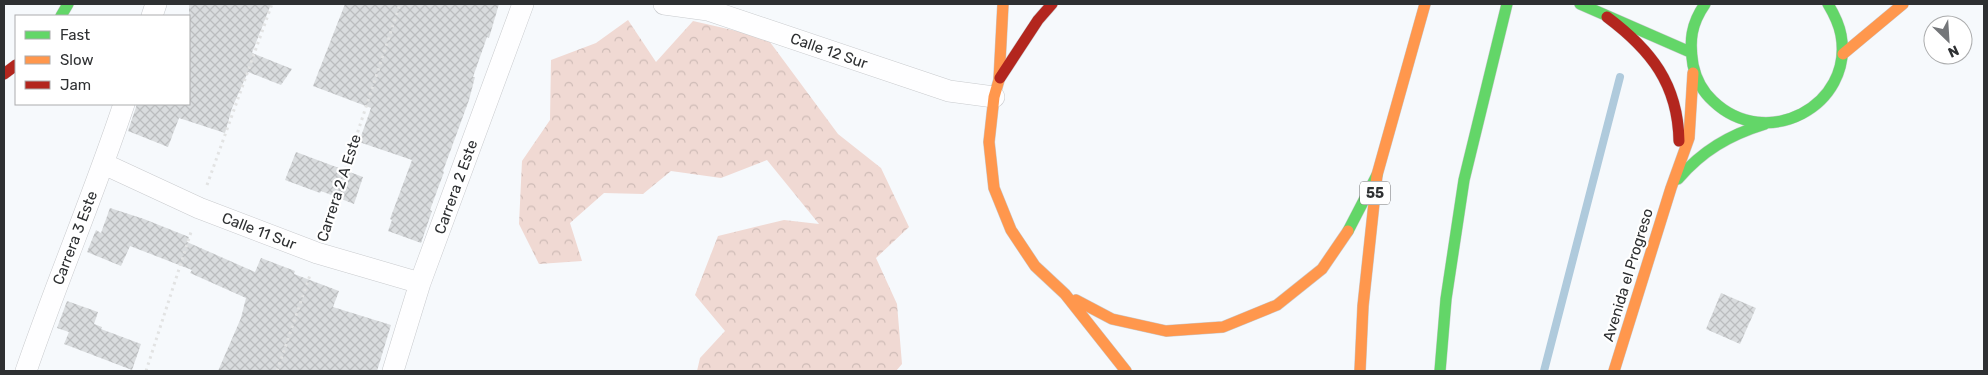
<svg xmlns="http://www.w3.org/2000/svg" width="1988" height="375" font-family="Rubik,sans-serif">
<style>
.forest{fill:url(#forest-crowns)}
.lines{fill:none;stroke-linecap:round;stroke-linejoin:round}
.stream{stroke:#afcadc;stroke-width:8}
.building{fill:url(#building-cross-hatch)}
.street-casing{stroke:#c9cbce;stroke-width:22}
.fast-casing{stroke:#c9cbce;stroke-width:12}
.slow-casing{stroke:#c9cbce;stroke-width:12}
.jam-casing{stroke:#c9cbce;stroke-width:12}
.path{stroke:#e2e3e3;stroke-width:3;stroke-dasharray:2.5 4;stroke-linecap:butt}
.street{stroke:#fefeff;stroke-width:21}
.fast{stroke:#63d668;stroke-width:11}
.slow{stroke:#ff974d;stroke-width:11}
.jam{stroke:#b3261e;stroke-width:11}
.labels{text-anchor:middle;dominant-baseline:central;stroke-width:4.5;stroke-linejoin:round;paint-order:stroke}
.shield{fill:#fff;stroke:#6d6e70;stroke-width:1}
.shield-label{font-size:14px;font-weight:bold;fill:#2e3032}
.street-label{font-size:15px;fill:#2e3032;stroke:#fff}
</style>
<defs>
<pattern id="forest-crowns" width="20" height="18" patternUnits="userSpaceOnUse" patternTransform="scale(1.25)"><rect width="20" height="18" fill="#f0d9d3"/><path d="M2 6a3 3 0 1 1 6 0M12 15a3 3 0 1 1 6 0" fill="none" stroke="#cebbb6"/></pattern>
<pattern id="building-cross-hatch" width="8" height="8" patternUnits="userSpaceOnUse" patternTransform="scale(1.25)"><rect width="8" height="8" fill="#d9dcde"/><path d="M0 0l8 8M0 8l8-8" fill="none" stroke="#bbbdbf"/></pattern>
</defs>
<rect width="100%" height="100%" fill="#f6f9fc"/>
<path class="forest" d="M628,20L656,62L693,21L767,38L838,134L881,168L909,227L876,258L897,304L902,364L896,371H697L700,358L725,331L695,295L718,236L784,220L819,224L767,160L721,178L671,171L643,194L604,193L570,223L582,261L539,264L519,224L522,161L550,120L551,60L596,43Z"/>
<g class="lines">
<path class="stream" d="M1544,371L1620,77"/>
</g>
<path class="building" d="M189,4H271L252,53L292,69L281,85L248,72L232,108L225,133L179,118L168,147L128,131L137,104H189Z
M345,4H499L489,38L487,37L473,77H475L469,100L443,171L444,172L430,210L432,211L421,243L388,231L392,220L390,219L412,160L359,142L371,108L313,86Z
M296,152L363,177L354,204L321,191L320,193L285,180Z
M110,208L144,219L189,237L187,242L255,272L261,258L295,271L294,274L339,291L333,307L391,325L377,371H218L241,318L246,298L190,273L192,270L130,246L121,266L87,252L96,230L101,233Z
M1721,293L1756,308L1740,344L1706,329Z
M67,301L98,312L94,324L102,327L101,329L141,344L132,370L64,344L69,332L57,328Z"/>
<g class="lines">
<g class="street-casing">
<path id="street" d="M664,4L708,10L949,91L994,97
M152,16L156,4
M104,164L199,208L317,253L420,283
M26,371C57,281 94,194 124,104
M393,371L420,283L523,4"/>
</g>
<g class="fast-casing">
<path id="fast" d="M1580,4L1690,52
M1705,4C1691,24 1689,41 1693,65C1696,79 1703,92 1713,101C1766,152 1854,106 1841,35C1839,24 1834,14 1828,4
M61,16L68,4
M1678,179C1702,151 1729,135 1765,124
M1348,231L1377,175
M1440,371L1446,299L1464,180L1507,4"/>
</g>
<g class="slow-casing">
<path id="slow" d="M1003,4L999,80L994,97L989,142L994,188L1011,230L1035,266L1065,294L1126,371
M1843,54L1903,4
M1076,300L1112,319L1166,331L1223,327L1277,305L1322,269L1348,231
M1360,371L1363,306L1377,175L1425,4
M1614,371L1671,188L1689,138L1693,73"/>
</g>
<g class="jam-casing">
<path id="jam" d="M1607,17C1651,50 1678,84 1679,141
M4,74L16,65
M1000,78L1038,20L1052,4"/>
</g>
<path class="path" d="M207,185L272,4
M325,231L400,4
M146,371L192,229
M277,371L310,275"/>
<use href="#street" class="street"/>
<use href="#fast" class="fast"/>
<use href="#slow" class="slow"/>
<use href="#jam" class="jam"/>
</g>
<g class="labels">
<rect class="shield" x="1360" y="181.5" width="30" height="23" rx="4"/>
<g class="shield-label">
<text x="1375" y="193">55</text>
</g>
<g class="street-label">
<text transform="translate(829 51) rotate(19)">Calle 12 Sur</text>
<text transform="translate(456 187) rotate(-70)">Carrera 2 Este</text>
<text transform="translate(339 188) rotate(-72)">Carrera 2 A Este</text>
<text transform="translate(259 231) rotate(21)">Calle 11 Sur</text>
<text transform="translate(75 238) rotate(-69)">Carrera 3 Este</text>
<text transform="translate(1628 275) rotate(-73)">Avenida el Progreso</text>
</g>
</g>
<rect width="1988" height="375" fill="none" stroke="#2e3032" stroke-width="10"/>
<rect x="15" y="15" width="175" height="90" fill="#ffffff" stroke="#abacad"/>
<rect x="25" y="31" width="25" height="8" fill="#63d668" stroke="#abacad"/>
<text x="60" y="40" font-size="15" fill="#2e3032">Fast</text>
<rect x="25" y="56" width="25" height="8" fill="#ff974d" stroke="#abacad"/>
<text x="60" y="65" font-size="15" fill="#2e3032">Slow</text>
<rect x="25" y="81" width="25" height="8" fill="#b3261e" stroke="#abacad"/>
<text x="60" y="90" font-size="15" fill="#2e3032">Jam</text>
<g transform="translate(1948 40) rotate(155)"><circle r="24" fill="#ffffff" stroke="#abacad"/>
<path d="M0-4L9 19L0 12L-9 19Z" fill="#747679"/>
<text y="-8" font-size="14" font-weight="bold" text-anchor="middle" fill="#2e3032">N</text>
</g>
</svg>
